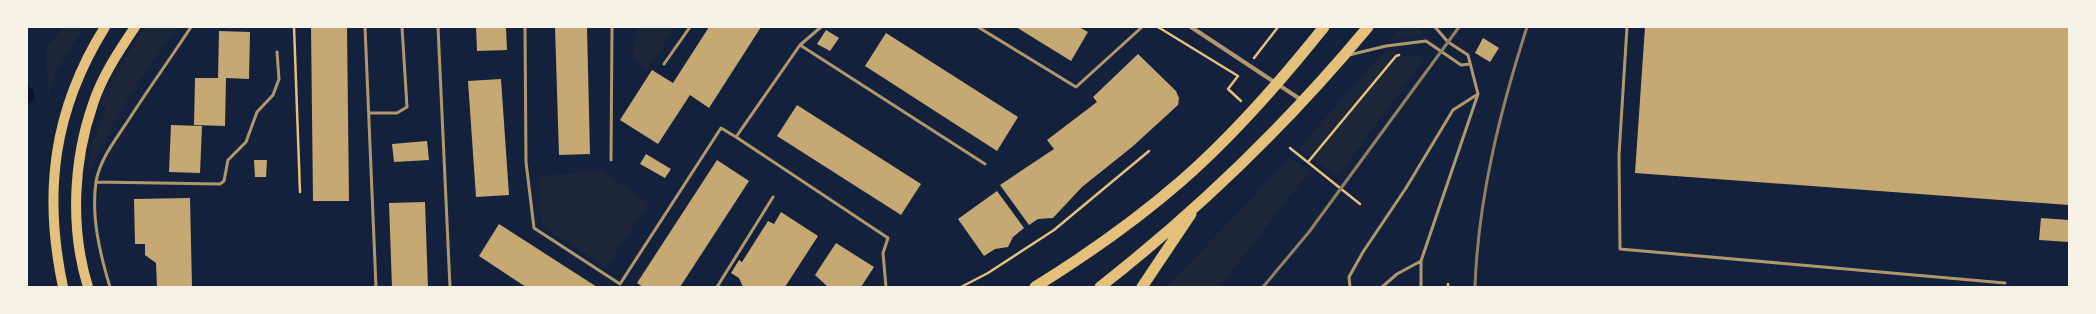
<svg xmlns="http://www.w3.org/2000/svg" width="2096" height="314" font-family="'DM Sans',sans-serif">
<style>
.green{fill:#1d2539}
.water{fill:#0b132b}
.building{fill:#c6a872}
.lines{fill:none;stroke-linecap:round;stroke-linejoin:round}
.path{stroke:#e5c07b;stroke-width:2.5}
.service{stroke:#b1986c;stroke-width:3}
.minor{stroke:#b1986c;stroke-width:4}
.primary{stroke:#e5c07b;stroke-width:10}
.trunk{stroke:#e5c07b;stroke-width:11}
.rail{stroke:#918062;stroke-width:3}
</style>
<rect width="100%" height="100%" fill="#14213d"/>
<path class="green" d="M64,27H84L56,72L48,101L46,48Z
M145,27H177L130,94L88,174C89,150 98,128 107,106L98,104L118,68Z
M638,27H676L647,69L632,58Z
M1401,27H1420L1423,34L1393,38Z
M1389,51L1395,52L1391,57L1396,60L1399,57L1419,54L1425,58L1337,177L1299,148L1379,57Z
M1290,158L1310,171L1219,287H1167Z
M602,171L649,203L606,267L541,225L539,176Z"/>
<path class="water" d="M27,84L33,90L35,98L27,106Z"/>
<path class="building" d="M311,27H347L349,201H313Z
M476,27H506L507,50L477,51Z
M555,27H587L590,154L559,155Z
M709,27H761L709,108L690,95L658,144L620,120L652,70L673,83Z
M1016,27H1079L1088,32L1071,61Z
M1645,27H2069V205L1635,173Z
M826,30L839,38L830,51L817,44Z
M219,31L250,32L249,79L226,78L225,126L194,125L195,78H218Z
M886,33L1018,117L997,151L865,66Z
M1483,38L1499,48L1490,62L1475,53Z
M1138,54L1176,91L1179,98L1178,105L1132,147L1082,187L1053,218L1038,219L1029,225L1000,185L1054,149L1047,140L1097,102L1093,97Z
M501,79L509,195L476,197L468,81Z
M797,105L921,184L901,215L777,136Z
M171,125L202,126L200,173L169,172Z
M427,141L429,160L394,162L392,144Z
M646,154L671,169L665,178L640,164Z
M254,160H267L266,177H255Z
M717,160L749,181L680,287H643L637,283Z
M997,191L1024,228L1013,237L1008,247L995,249L984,256L958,219Z
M190,198L192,287H157L156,263L145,255V244H135L134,199Z
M425,202L428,287H392L389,203Z
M781,212L818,236L785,287H743L739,278L731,273L739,260L742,262L768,221L774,224Z
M2041,218L2069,220V242L2039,240Z
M499,224L597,287H526L479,256Z
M836,243L874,267L861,287H828L815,275Z"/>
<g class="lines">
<path class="path" d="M294,27L300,192
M1158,27L1238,76L1228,89L1241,101
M1254,58L1278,27
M1290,148L1360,204
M1308,162L1396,56L1399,55
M1448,284V287
M961,287L988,273L1054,230L1149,151"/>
<path class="service" d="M365,27L376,287
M438,27L450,287
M525,27L526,162L534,228L620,284L721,128L736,137
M821,27L800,45L736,137L888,238L883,253L886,287
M978,27L1076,87L1142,27
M1627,27L1619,155L1620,249L2005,283
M800,45L985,164
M1349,55L1386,46L1426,41L1461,65L1470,64
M664,64L690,27
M369,113H397L407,107L402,27
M611,160L612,27
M96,182L220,184L224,181L228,160L246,142L257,112L273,95L279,79L277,52
M110,287C100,254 91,217 96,182C100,157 120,134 133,113C152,84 172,56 191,27
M717,287L773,197
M1350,287L1349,277L1363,252L1406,188L1453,110L1478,94
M1382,287L1397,274L1421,261
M1421,287V261L1478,94L1468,55L1448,42L1435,27"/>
<path class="minor" d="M1191,27L1303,101"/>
<path class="primary" d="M63,287C43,193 53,110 105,27
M88,287C70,229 73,161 93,104C102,76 119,51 135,27"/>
<path class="trunk" d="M1035,287C1085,256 1135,221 1180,182C1233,136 1280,82 1324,27
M1100,287C1197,211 1289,122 1368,27
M1142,287L1191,214"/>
<path class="rail" d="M1263,287L1309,232L1459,27
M1475,287C1478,199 1500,111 1527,27"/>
</g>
<rect width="2096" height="314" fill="none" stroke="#f6f1e7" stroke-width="56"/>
</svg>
